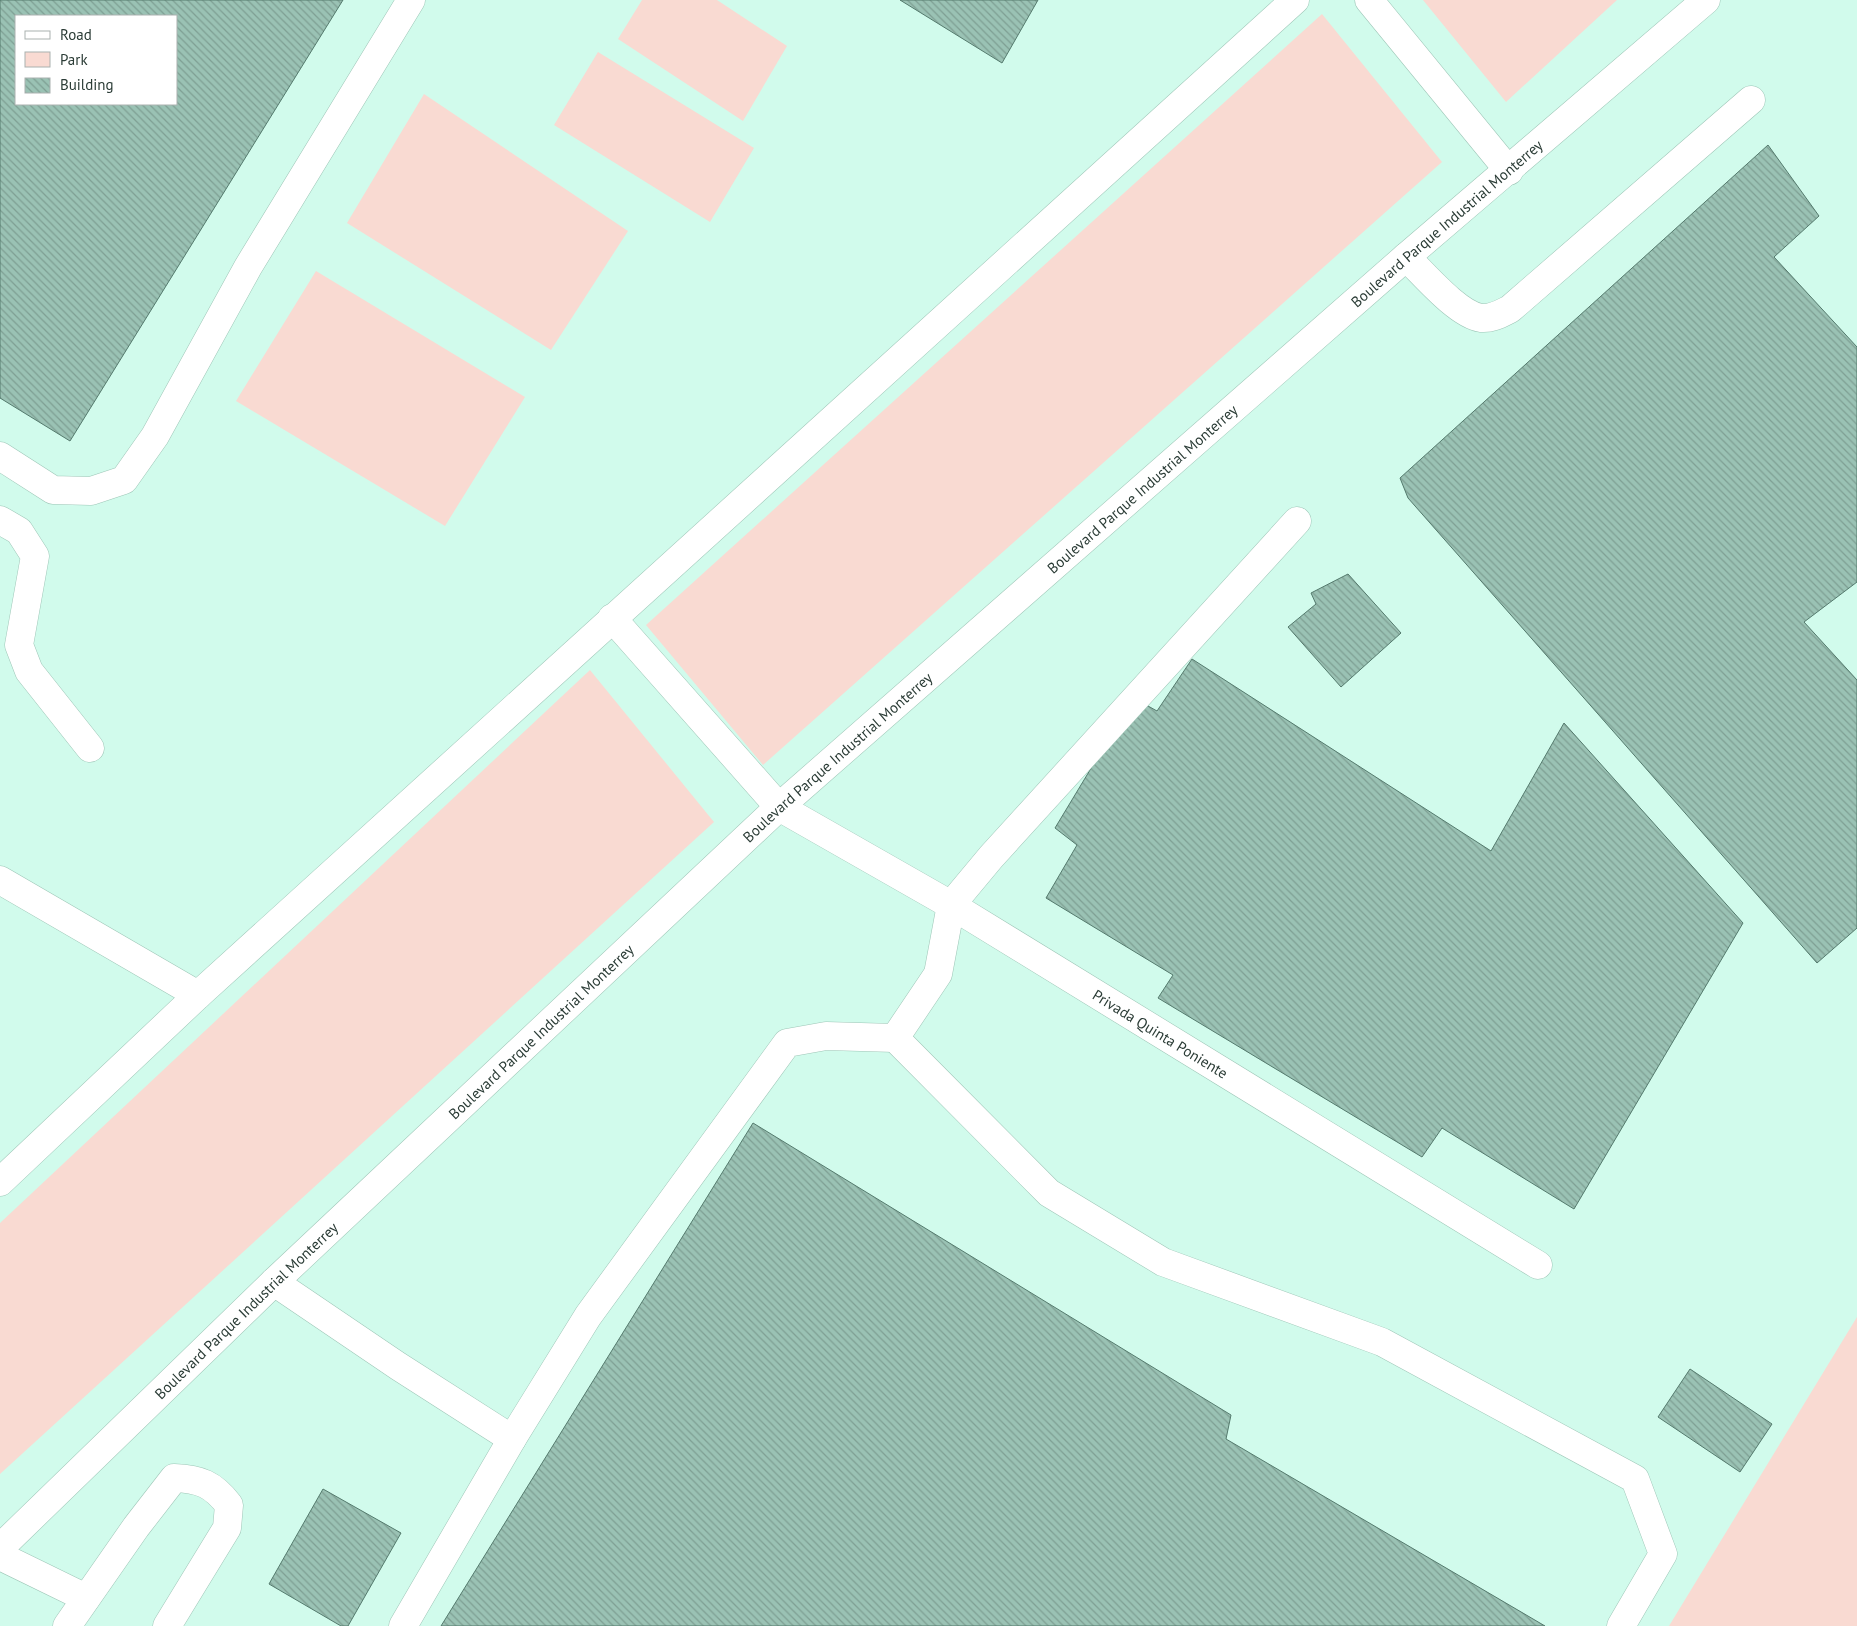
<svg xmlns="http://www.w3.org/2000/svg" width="1857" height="1626" viewBox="0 0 1857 1626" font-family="'PT Sans',sans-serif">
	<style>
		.green { fill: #f9dad2 }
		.building { fill: url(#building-back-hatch); stroke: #547a6d; fill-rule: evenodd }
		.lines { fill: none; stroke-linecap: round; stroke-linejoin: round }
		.minor-casing { stroke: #9ec6b7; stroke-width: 29 }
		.minor { stroke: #fff; stroke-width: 28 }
		.labels { text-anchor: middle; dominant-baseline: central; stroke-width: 4.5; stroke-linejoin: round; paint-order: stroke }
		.street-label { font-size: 15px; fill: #2b3c36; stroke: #fff }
	</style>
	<defs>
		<pattern id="building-back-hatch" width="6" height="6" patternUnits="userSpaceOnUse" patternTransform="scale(1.25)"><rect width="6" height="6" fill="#9ac2b4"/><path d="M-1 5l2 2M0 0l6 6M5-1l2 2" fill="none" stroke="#7e9f93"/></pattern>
	</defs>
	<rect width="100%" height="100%" fill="#d1fbec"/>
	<g class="green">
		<polygon points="642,0 717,0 787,46 743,121 618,39"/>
		<polygon points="1423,0 1617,0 1506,102"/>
		<polygon points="1322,14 1442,162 763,765 646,625"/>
		<polygon points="598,52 754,148 710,222 554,125"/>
		<polygon points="424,94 628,231 551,350 347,223"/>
		<polygon points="316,271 525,397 445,526 236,401"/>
		<polygon points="590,670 714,822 0,1474 0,1223"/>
		<polygon points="1857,1317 1857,1626 1669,1626"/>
	</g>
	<g class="building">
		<path d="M 0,0 L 343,0 L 70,441 L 0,398 ZM 16,16 L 176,16 L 176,104 L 16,104 Z"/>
		<polygon points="900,0 1038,0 1002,63"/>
		<polygon points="1768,145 1819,216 1774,257 1857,347 1857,582 1804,622 1857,680 1857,928 1817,963 1408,498 1400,478"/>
		<polygon points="1348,574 1401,633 1341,687 1288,627 1316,604 1311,593"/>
		<polygon points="1192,659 1491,851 1564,723 1743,923 1574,1209 1442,1128 1422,1157 1158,998 1173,975 1046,898 1077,845 1055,828 1119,722 1139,701 1157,711"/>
		<polygon points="753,1123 1231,1415 1226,1439 1545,1626 441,1626"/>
		<polygon points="1690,1369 1772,1424 1740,1472 1658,1417"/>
		<polygon points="323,1489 401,1533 348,1626 341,1626 269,1584"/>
	</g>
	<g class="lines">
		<defs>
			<g id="minor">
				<polyline points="1369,0 1509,171"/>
				<path d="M 1406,257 C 1424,274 1457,314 1481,318 C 1492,319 1500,314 1510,309 L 1751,100"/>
				<polyline points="0,456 53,490 91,491 124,480 155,436 248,267 411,0"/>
				<polyline points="0,520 19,531 35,556 19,645 29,671 90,748"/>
				<path id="s1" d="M 612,618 L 779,807 L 951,905 L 1538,1265"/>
				<polyline points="0,880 198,995"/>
				<polyline points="895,1038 1049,1193 1163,1262 1382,1342 1635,1479 1663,1554 1621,1626"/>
				<polyline points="0,1182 198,995 1295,0"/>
				<polyline points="274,1282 398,1366 512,1439"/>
				<path id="s2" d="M 0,1548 L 274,1282 L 779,807 L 1406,257 L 1706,0"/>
				<polyline points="0,1556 86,1598"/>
				<path d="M 67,1626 L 136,1527 L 174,1478 C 200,1479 213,1484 229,1505 L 227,1528 L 167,1626"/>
				<polyline points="403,1626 512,1439 588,1316 787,1043 826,1036 895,1038 938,974 951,905 991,857 1297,521"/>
			</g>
		</defs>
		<use href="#minor" class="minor-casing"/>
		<use href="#minor" class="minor"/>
	</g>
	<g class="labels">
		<g class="street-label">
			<text stroke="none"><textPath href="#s2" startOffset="1962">Boulevard Parque Industrial Monterrey</textPath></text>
			<text stroke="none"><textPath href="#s2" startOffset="1558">Boulevard Parque Industrial Monterrey</textPath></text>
			<text stroke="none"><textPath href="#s2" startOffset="1152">Boulevard Parque Industrial Monterrey</textPath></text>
			<text stroke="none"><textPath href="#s2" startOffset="748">Boulevard Parque Industrial Monterrey</textPath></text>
			<text stroke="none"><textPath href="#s1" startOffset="696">Privada Quinta Poniente</textPath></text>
			<text stroke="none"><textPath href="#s2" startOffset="342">Boulevard Parque Industrial Monterrey</textPath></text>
		</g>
	</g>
	<rect x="15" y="15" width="162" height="90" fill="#ffffff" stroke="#aab1af"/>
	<rect x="25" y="31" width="25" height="8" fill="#ffffff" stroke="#aab1af"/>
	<text x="60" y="40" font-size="15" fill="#2b3c36">Road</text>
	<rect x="25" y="52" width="25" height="15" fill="#f9dad2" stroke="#aab1af"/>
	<text x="60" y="65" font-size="15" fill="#2b3c36">Park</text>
	<rect x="25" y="78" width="25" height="15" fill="url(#building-back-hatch)" stroke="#aab1af"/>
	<text x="60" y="90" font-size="15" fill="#2b3c36">Building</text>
</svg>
